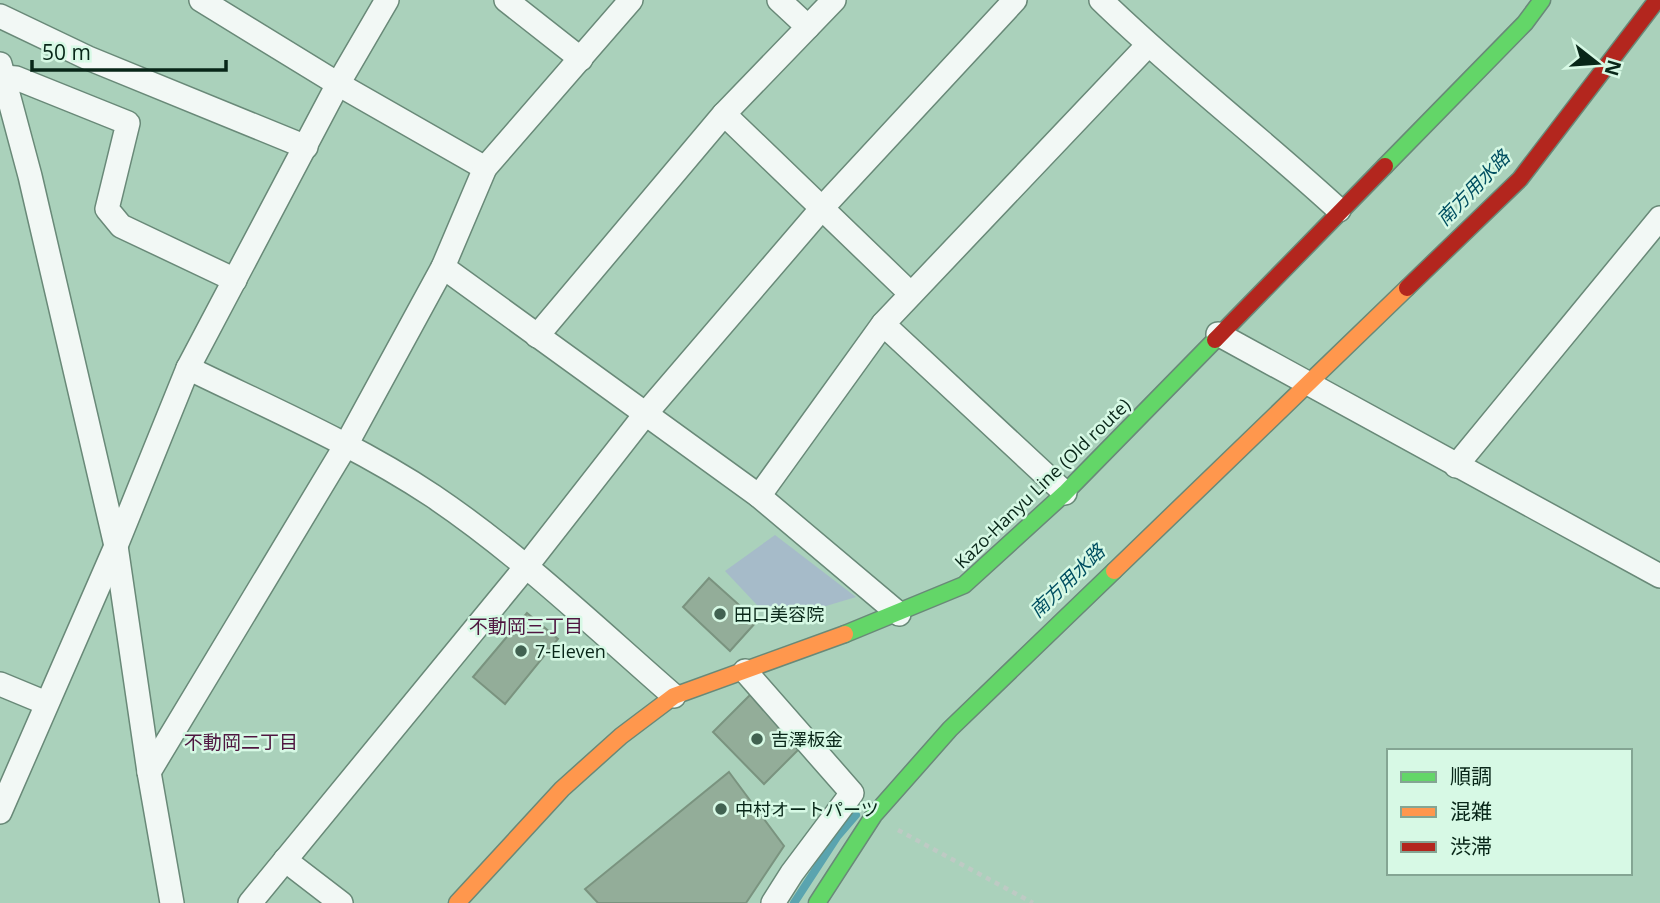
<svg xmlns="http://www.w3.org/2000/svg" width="1660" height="903" viewBox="0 0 1660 903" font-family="'Open Sans','Noto Sans JP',sans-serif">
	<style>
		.green { fill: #a6bbc9 }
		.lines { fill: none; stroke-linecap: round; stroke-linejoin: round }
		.stream { stroke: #5aa4af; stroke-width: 8 }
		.building { fill: #93ad99; stroke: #7a937f; stroke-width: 2 }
		.street-casing { stroke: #698978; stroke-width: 26 }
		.fast-casing { stroke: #698978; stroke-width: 19 }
		.slow-casing { stroke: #698978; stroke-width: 19 }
		.jam-casing { stroke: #698978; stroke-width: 19 }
		.path { stroke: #becac4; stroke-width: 4.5; stroke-dasharray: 5 5; stroke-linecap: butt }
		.street { stroke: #f2f8f5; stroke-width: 23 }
		.fast { stroke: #63d668; stroke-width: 16 }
		.slow { stroke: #ff974d; stroke-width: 16 }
		.jam { stroke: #b3261e; stroke-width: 16 }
		.poi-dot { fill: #416251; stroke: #d7f9e5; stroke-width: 2.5 }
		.labels { text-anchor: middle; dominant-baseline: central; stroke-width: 5; stroke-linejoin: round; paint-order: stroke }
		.street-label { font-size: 18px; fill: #082618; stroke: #d7f9e5 }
		.poi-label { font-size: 18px; fill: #082618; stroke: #d7f9e5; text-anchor: start }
		.water-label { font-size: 19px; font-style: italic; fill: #004f61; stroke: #d7f9e5 }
		.neighbourhood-label { font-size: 19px; fill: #4f1640; stroke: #d7f9e5 }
	</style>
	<rect width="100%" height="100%" fill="#aad1bb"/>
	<polygon class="green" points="775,535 856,597 773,622 725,571"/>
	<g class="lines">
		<polyline class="stream" points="794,903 837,837 856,815"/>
	</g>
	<g class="building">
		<polygon points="709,578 757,621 730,651 683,607"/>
		<polygon points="527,613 558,639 505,704 473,677"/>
		<polygon points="751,694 802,746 764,784 713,732"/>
		<polygon points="729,772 784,846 746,903 598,903 585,889"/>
	</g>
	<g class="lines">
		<defs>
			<g id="street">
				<polyline points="201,0 338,84 485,168"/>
				<polyline points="506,0 581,59"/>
				<polyline points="779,0 808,27"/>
				<path d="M 1101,0 C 1177,74 1261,138 1339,210"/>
				<polyline points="0,16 88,58 306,147"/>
				<polyline points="0,64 30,176 116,546 149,772 172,903"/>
				<polyline points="4,77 16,78 128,123 107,209 121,226 235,280"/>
				<polyline points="724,114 911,294"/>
				<polyline points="443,267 759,496 899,614"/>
				<polyline points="883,324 1065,493"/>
				<polyline points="1218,334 1660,576"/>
				<polyline points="537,336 724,114 834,0"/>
				<path d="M 188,368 C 270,408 356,445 433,496 C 519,554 596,628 674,696"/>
				<polyline points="1456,466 1660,218"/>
				<polyline points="759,496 883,324 1148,45"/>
				<polyline points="745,671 852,793 792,873 773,903"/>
				<polyline points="0,684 46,703"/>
				<polyline points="149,772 346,445 443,267 485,168 631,0"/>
				<polyline points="0,812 116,546 188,368 338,84 387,0"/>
				<polyline points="285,860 341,903"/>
				<polyline points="250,903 525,568 647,412 823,207 1015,0"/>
			</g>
			<g id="fast">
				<polyline points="1385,166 1525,23 1542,0"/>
				<polyline points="845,634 964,585 1065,493 1215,340"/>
				<polyline points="817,903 874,815 950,729 1114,571"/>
			</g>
			<g id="slow">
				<polyline points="1114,571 1407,288"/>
				<polyline points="457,903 562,789 621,736 674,696 845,634"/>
			</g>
			<g id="jam">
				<polyline points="1407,288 1520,179 1657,0"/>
				<polyline points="1215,340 1385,166"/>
			</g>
		</defs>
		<use href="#street" class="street-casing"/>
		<use href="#fast" class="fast-casing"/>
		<use href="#slow" class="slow-casing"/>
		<use href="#jam" class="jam-casing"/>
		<polyline class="path" points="898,830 1033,903"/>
		<use href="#street" class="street"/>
		<use href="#fast" class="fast"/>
		<use href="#slow" class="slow"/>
		<use href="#jam" class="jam"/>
	</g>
	<g class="poi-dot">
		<circle cx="720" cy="614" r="7"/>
		<circle cx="521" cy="651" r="7"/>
		<circle cx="757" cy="739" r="7"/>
		<circle cx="721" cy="809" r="7"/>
	</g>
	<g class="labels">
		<g class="street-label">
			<text transform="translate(1042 483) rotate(-44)">Kazo-Hanyu Line (Old route)</text>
		</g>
		<g class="poi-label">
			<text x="734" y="614">田口美容院</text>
			<text x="535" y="651">7-Eleven</text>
			<text x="771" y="739">吉澤板金</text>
			<text x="735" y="809">中村オートパーツ</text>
		</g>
		<g class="water-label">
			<text transform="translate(1473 188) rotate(-46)">南方用水路</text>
			<text transform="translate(1067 581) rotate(-44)">南方用水路</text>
		</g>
		<g class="neighbourhood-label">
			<text x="526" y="626">不動岡三丁目</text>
			<text x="241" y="742">不動岡二丁目</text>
		</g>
	</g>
	<rect x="1387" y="749" width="245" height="126" fill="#d7f9e5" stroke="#84a593" stroke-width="2"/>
	<rect x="1401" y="772" width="35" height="10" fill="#63d668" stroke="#84a593" stroke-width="2"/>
	<text x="1450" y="784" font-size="21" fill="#082618">順調</text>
	<rect x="1401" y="807" width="35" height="10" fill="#ff974d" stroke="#84a593" stroke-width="2"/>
	<text x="1450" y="819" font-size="21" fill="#082618">混雑</text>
	<rect x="1401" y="842" width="35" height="10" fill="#b3261e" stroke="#84a593" stroke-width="2"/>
	<text x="1450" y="854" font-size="21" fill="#082618">渋滞</text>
	<g transform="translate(1597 63) rotate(107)" stroke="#d7f9e5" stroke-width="5" paint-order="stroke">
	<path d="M0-5L12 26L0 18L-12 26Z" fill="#082618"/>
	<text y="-10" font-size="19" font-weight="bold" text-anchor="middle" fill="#082618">N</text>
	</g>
	<path d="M32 60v10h194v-10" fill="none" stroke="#082618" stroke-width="3.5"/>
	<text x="42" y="60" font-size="21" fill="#082618" stroke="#d7f9e5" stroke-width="5" paint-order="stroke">50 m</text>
</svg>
